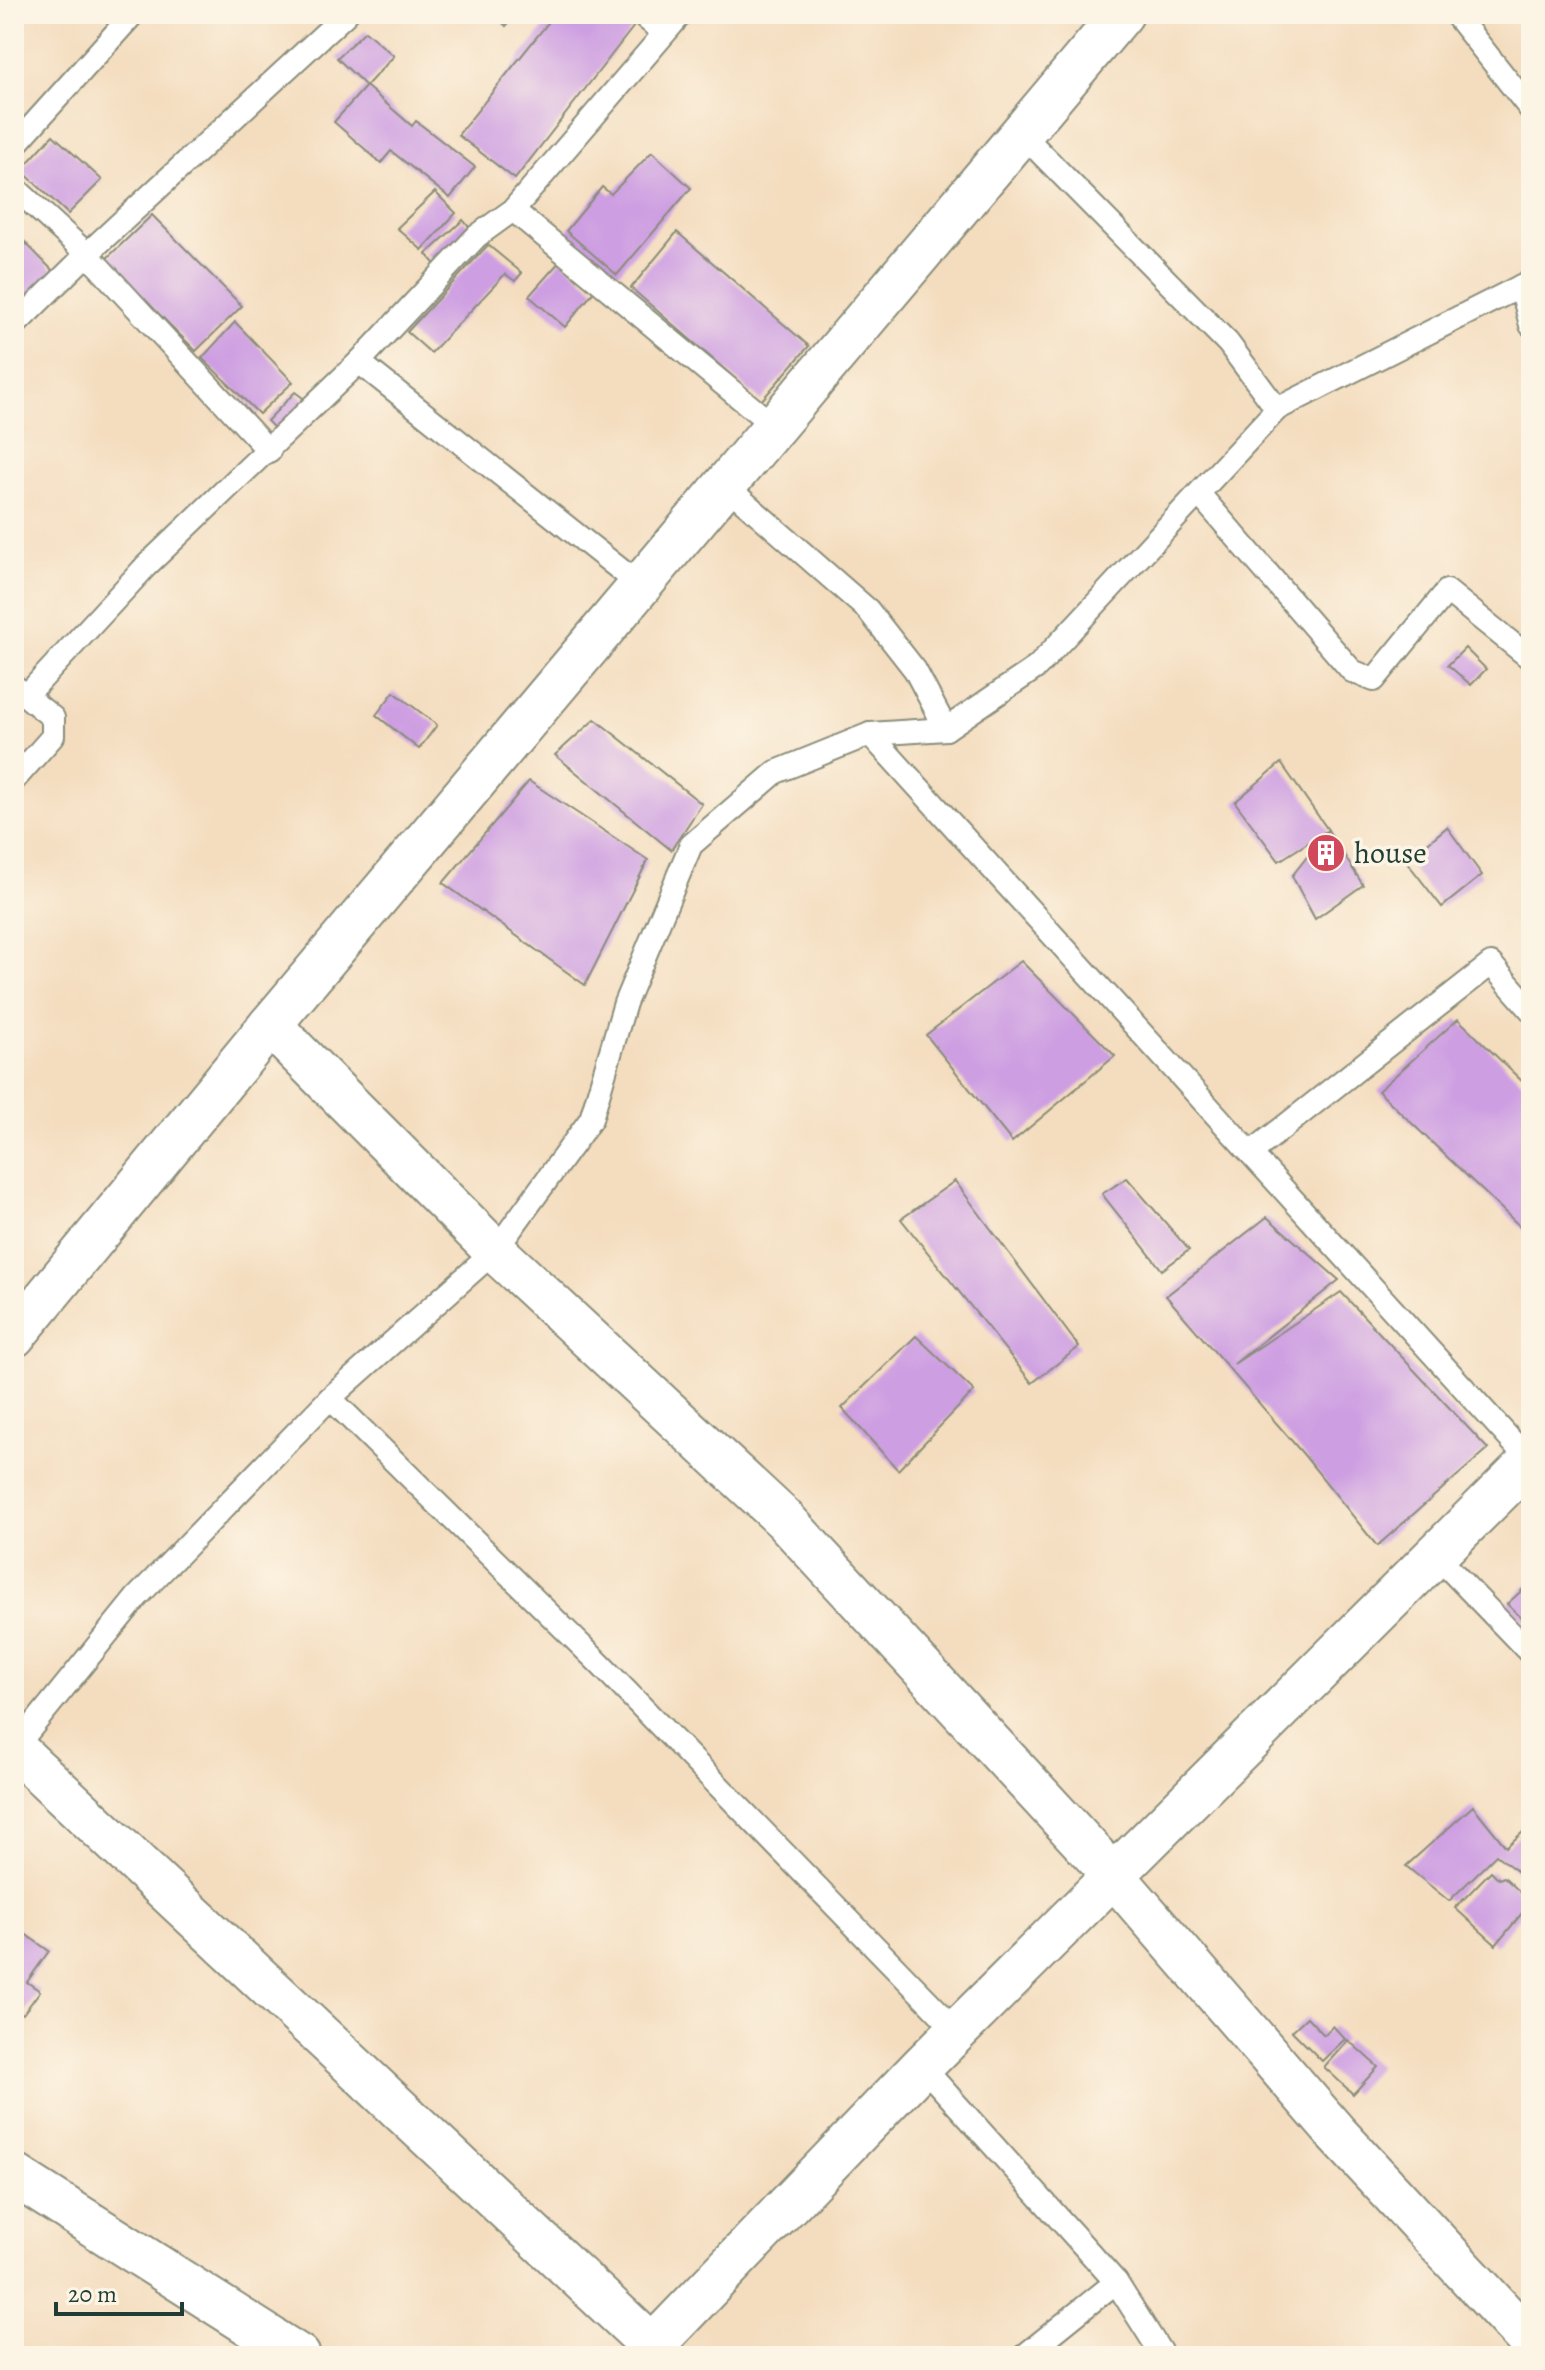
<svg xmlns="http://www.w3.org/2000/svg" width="1545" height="2370" viewBox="0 0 1545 2370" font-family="Alegreya,serif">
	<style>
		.building { fill: #cd9ee2 }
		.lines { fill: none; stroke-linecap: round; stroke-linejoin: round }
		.service-casing { stroke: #8a8d7a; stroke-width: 26 }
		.minor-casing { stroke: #8a8d7a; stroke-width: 46 }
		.service { stroke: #fff; stroke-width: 22 }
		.minor { stroke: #fff; stroke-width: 42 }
		.labels { text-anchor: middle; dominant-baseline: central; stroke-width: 7; stroke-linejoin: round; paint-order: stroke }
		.poi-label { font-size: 30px; fill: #1f3d34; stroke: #fcf5e5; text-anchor: start }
	</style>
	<rect width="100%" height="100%" fill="#fcf5e5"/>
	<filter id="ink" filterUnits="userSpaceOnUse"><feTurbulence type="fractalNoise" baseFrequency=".0125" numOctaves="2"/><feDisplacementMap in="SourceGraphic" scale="16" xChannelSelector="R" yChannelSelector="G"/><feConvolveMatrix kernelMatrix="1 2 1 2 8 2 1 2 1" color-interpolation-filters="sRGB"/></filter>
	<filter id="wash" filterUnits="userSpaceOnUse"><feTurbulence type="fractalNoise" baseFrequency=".006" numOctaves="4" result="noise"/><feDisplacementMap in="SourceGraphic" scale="32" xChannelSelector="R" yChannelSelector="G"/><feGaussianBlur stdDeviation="1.8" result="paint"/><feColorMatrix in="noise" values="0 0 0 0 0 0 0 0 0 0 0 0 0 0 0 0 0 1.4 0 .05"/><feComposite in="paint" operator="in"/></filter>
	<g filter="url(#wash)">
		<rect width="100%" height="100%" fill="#f4ddbf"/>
		<g id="blocks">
			<g class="building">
				<polygon points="494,14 517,14 506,26"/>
				<polygon points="555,14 619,14 634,26 515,179 458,135"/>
				<polygon points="365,31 394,56 366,86 337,58"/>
				<polygon points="366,86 412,126 416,121 475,167 450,198 391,151 381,163 334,122"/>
				<polygon points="53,135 102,180 68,214 21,170"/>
				<polygon points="652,152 691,188 617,275 566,231 602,187 611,194"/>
				<polygon points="435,192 456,213 422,250 397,228"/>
				<polygon points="152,215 242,306 196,351 105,260"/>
				<polygon points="463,220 477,236 440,270 426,254"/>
				<polygon points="14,231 58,276 22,310 14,302"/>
				<polygon points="677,232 809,346 761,401 631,288"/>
				<polygon points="488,245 522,273 515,281 505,274 431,353 407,332"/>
				<polygon points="561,260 595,290 565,327 529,296"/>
				<polygon points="235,322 293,382 259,414 202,358"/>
				<polygon points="295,392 307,401 277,431 267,421"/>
				<polygon points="1465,648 1486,669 1471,685 1448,665"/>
				<polygon points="394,692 437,725 419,749 376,715"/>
				<polygon points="595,719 702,804 671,850 555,755"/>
				<polygon points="1281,763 1328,830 1279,861 1235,802"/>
				<polygon points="529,781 648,860 585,985 443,883"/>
				<polygon points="1447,827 1482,875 1442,907 1406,861"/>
				<polygon points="1328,830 1363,885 1315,919 1292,876"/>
				<polygon points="1021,961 1115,1056 1012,1142 926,1035"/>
				<polygon points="1458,1019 1531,1090 1531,1237 1378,1091"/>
				<polygon points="1127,1178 1189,1250 1162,1270 1102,1194"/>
				<polygon points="955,1181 1079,1347 1032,1383 901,1219"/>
				<polygon points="1267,1217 1339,1280 1234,1364 1341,1292 1488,1449 1377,1546 1304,1455 1166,1296"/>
				<polygon points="916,1336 974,1391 898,1470 842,1408"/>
				<polygon points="1531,1582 1531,1627 1507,1604"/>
				<polygon points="1473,1806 1506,1847 1531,1825 1531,1882 1496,1855 1449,1901 1406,1866"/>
				<polygon points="1491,1871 1499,1879 1504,1877 1531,1902 1496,1945 1455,1908"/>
				<polygon points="14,1926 49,1951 27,1982 40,1991 23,2014 14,2008"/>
				<polygon points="1307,2017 1324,2035 1333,2026 1345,2039 1322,2061 1292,2031"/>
				<polygon points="1348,2040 1378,2067 1353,2094 1324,2067"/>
			</g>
		</g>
	</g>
	<g filter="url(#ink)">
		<use href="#blocks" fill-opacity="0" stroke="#8a8d7a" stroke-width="2"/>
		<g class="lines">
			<defs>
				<g id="service">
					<polyline points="641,14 664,33"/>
					<polyline points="1455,14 1531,110"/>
					<polyline points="1021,133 1228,343 1277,409"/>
					<polyline points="14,146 133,14"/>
					<polyline points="14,187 87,254 269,451"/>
					<polyline points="513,210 775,427"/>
					<polyline points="1521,286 1531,325"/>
					<polyline points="14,326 87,254 346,14"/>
					<polyline points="359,362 641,586"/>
					<polyline points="726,486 868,610 915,670 946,729"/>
					<polyline points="1199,494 1352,671 1374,680 1447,591 1531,659"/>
					<polyline points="26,696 146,566 359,362 477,236 513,210 681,14"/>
					<polyline points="870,734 1530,1461"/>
					<polyline points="14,780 53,736 53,718 14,686"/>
					<polyline points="1252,1152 1491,964 1531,1010"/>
					<polyline points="330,1398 600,1664 957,2031"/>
					<polyline points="1436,1555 1531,1654"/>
					<polyline points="14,1749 137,1597 330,1398 495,1251 591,1119 625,1003 691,845 776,772 870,734 946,729 1037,667 1277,409 1531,281"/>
					<polyline points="922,2066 1116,2282 1163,2356"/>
					<polyline points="1024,2356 1116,2282"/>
				</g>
				<g id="minor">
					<polyline points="270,1025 495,1251 784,1519 1114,1876 1337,2134 1531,2343"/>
					<polyline points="14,1336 270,1025 1122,14"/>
					<polyline points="14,1748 651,2345"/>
					<polyline points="14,2175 299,2356"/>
					<polyline points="643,2356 922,2066 1531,1460"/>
				</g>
			</defs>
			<use href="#service" class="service-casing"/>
			<use href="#minor" class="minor-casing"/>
			<use href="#service" class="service"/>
			<use href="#minor" class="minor"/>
		</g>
	</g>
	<defs>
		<symbol id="building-disc" viewBox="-11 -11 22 22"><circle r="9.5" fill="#d1495b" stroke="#fcf5e5"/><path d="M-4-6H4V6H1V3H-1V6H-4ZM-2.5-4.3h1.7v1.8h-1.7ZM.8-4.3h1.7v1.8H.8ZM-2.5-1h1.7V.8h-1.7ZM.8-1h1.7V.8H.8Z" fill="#fff"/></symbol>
	</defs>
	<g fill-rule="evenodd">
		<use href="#building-disc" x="1304" y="831" width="44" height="44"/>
	</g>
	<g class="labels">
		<g class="poi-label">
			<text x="1354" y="853">house</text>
		</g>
	</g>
	<rect width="1545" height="2370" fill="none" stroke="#fcf5e5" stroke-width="48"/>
	<path d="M56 2302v12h126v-12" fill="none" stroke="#1f3d34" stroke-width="4"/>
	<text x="68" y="2302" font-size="24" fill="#1f3d34" stroke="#fcf5e5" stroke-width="6" paint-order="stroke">20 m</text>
</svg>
